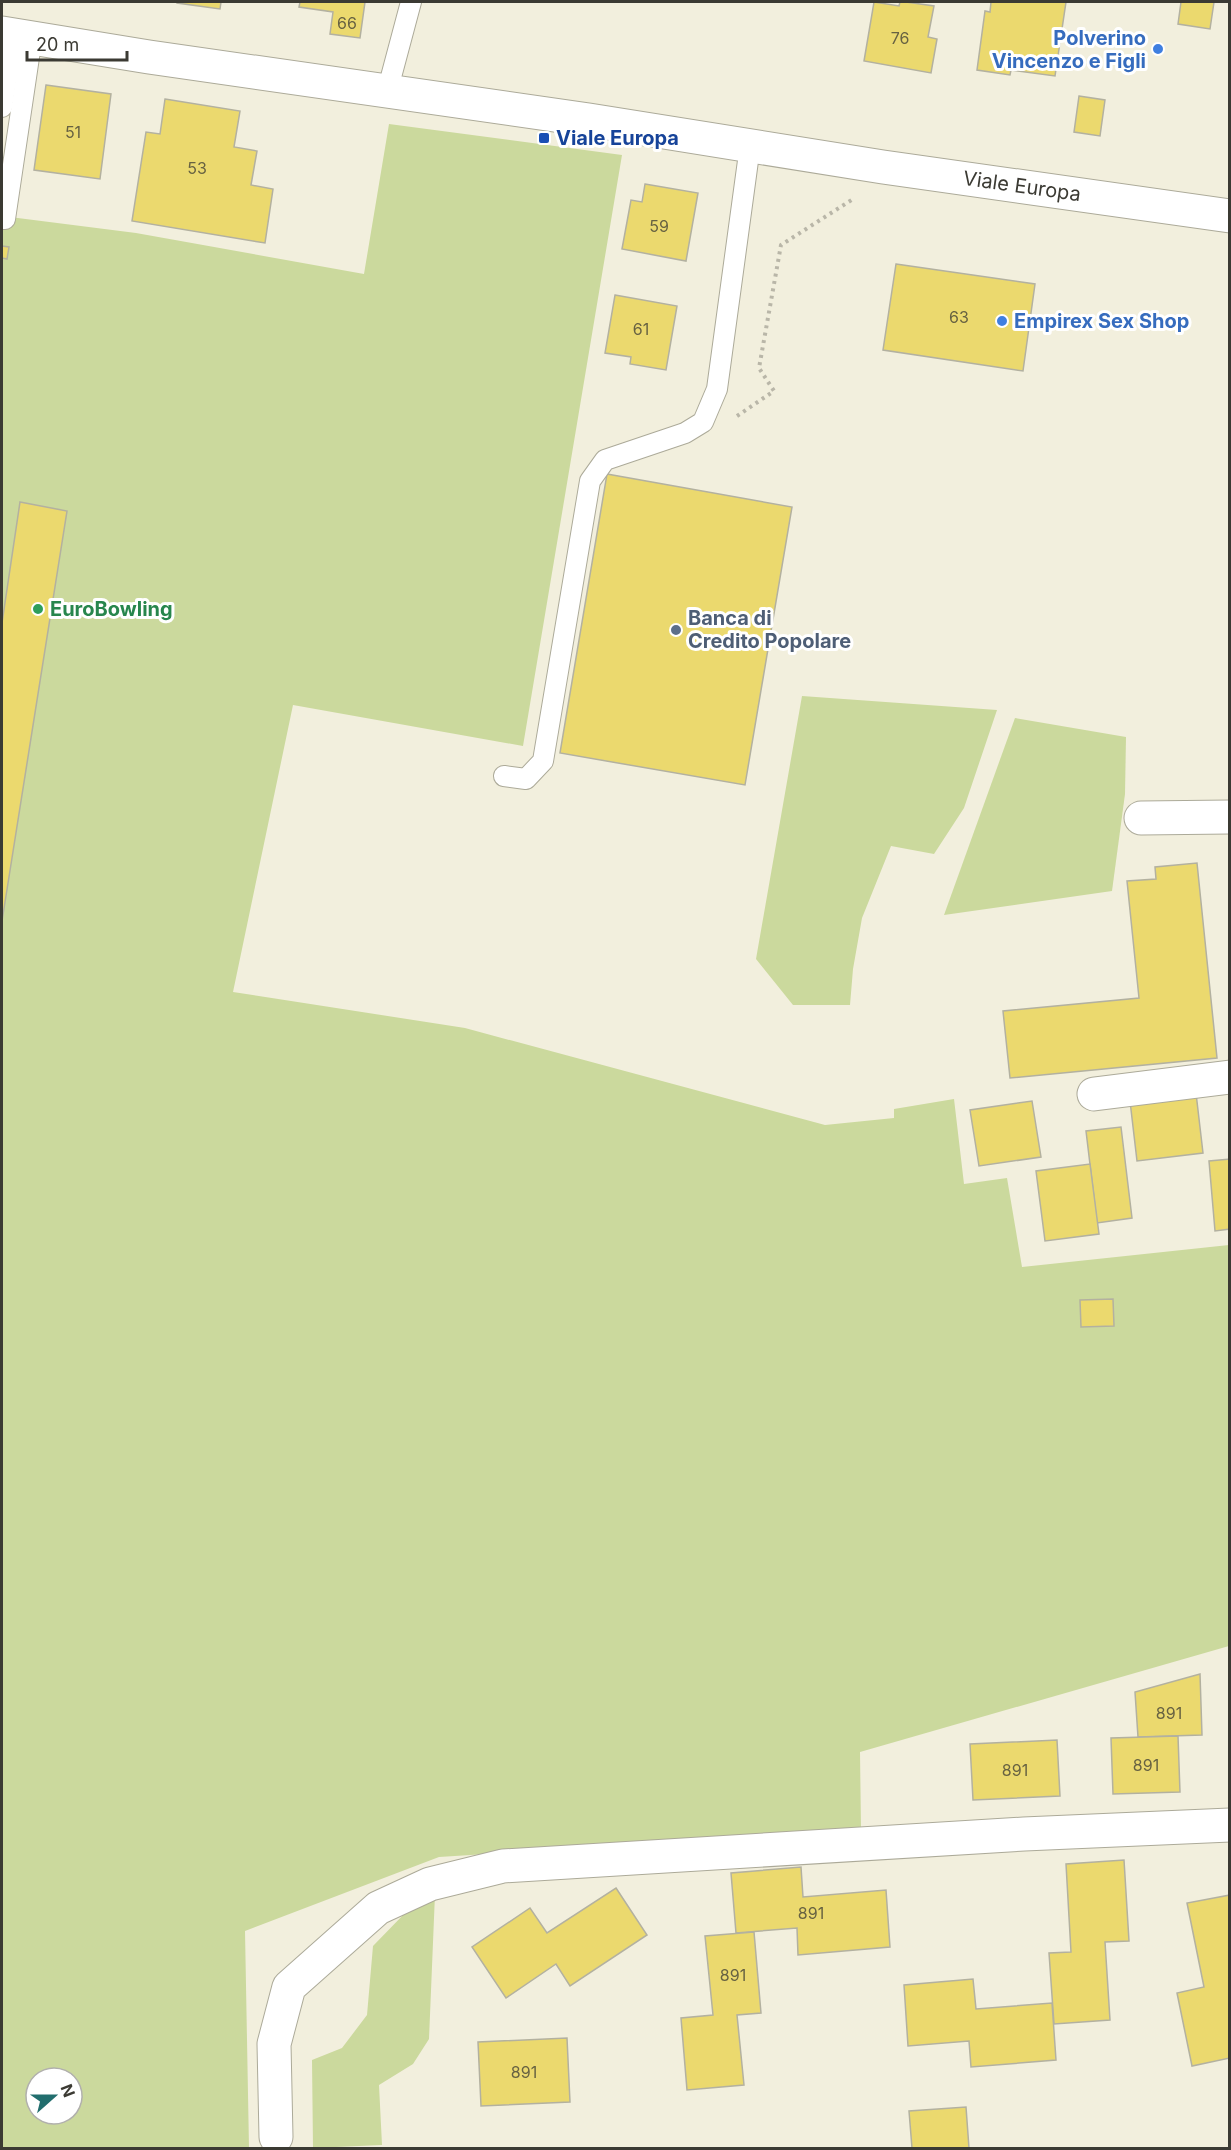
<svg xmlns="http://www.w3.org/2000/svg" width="1231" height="2150" viewBox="0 0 1231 2150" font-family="Inter,sans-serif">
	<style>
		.green { fill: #cbd99d; fill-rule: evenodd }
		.building { fill: #ebd96e; stroke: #b3b1a0; stroke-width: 1.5 }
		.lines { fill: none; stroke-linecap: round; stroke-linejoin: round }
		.service-casing { stroke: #acaa99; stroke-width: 22 }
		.minor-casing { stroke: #acaa99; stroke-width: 35 }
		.tertiary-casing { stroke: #acaa99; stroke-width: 35 }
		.path { stroke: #b9b6a8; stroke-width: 4; stroke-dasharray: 3 4.5; stroke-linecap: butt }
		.service { stroke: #fff; stroke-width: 20 }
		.minor { stroke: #fff; stroke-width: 33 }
		.tertiary { stroke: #fff; stroke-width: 33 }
		.shop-dot { fill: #3f7fe0; stroke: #fff; stroke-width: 2 }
		.transit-dot { fill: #1a4fb4; stroke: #fff; stroke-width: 2 }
		.leisure-dot { fill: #2e9e5b; stroke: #fff; stroke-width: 2 }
		.service-dot { fill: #5c6f8a; stroke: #fff; stroke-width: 2 }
		.labels { text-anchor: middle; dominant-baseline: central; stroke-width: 6; stroke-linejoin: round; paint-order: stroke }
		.number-label { font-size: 16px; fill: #676242 }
		.shop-label { font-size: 20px; font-weight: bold; fill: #366cbe; stroke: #fff; text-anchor: end }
		.transit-label { font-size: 20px; font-weight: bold; fill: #164399; stroke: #fff; text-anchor: start }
		.street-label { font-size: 20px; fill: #3b3a33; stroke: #fff }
		.leisure-label { font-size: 20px; font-weight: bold; fill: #27864d; stroke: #fff; text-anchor: start }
		.service-label { font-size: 20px; font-weight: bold; fill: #4e5e75; stroke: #fff; text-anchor: start }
	</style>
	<rect width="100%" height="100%" fill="#f2efdd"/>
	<g class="green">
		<path d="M 389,124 L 622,155 L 523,746 L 293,705 L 233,992 L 465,1028 L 825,1125 L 894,1118 L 894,1109 L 954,1099 L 964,1184 L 1007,1178 L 1022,1267 L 1229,1245 L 1229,1646 L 860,1752 L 861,1830 L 439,1857 L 245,1931 L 249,2148 L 2,2148 L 2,216 L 136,233 L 364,274 ZM 36,2078 L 72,2078 L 72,2114 L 36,2114 Z"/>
		<polygon points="802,696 997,710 964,808 934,854 891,846 862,918 853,969 850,1005 793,1005 756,959"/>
		<polygon points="1015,718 1126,737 1125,794 1112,891 944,915"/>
		<polygon points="435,1894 429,2039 413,2064 379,2085 382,2145 313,2148 312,2060 342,2048 367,2015 373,1946 407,1911"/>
	</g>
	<g class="building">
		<polygon points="177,2 221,2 220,9 177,3"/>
		<polygon points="300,2 365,2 360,38 330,34 333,12 299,7"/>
		<polygon points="874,2 899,6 900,2 906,2 934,6 928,37 937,39 931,73 864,61"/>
		<polygon points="991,2 1066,2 1055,76 1011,70 1010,75 977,70 985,11 990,12"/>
		<polygon points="1181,2 1214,2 1210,29 1178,24"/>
		<polygon points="46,85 111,94 100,179 34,170"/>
		<polygon points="1079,96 1105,100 1100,136 1074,132"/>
		<polygon points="165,99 240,111 234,147 257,151 251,185 273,189 265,243 132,221 146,132 160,134"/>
		<polygon points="645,184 698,193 686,261 622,249 631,200 642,202"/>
		<polygon points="2,246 9,247 7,259 2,258"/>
		<polygon points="896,264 1035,284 1023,371 883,350"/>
		<polygon points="615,295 677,306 666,370 630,364 631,357 605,353"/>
		<polygon points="607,474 792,507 745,785 560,753"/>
		<polygon points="20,502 67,511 2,921 2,623"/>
		<polygon points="1197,863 1217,1058 1010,1078 1003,1011 1139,998 1127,881 1156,879 1155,867"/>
		<polygon points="1196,1093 1203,1153 1137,1161 1130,1101"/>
		<polygon points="1032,1101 1041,1157 979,1166 970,1110"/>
		<polygon points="1121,1127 1132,1218 1097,1223 1086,1131"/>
		<polygon points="1230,1159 1230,1229 1215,1231 1209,1161"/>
		<polygon points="1090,1164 1099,1234 1045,1241 1036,1171"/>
		<polygon points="1113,1299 1114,1326 1081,1327 1080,1300"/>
		<polygon points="1200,1674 1202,1735 1138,1737 1135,1692"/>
		<polygon points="1178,1736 1180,1792 1113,1794 1111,1738"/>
		<polygon points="1057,1740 1060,1796 973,1800 970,1744"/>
		<polygon points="1124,1860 1129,1941 1105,1942 1110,2020 1054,2024 1049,1953 1071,1952 1066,1864"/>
		<polygon points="801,1867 803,1897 886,1890 890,1947 798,1955 797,1928 736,1933 731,1873"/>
		<polygon points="616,1888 647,1935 570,1986 556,1964 506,1998 472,1947 530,1908 547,1933"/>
		<polygon points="1230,1895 1230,2058 1192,2066 1177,1993 1204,1987 1187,1903"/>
		<polygon points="754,1932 761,2013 737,2015 744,2085 687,2090 681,2018 713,2015 705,1936"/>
		<polygon points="973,1979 976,2009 1052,2003 1056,2060 971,2067 969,2041 908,2046 904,1985"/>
		<polygon points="567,2038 570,2102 481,2106 478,2042"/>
		<polygon points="966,2107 969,2148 912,2148 909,2111"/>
	</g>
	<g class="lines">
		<defs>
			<g id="service">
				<polyline points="387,92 411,2"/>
				<polyline points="2,107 13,35"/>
				<polyline points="5,219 32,37"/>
				<polyline points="504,776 526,779 543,761 590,481 605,460 685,433 703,422 717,389 750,146"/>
			</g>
			<g id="minor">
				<polyline points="1141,818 1230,817"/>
				<polyline points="1094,1094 1230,1077"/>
				<polyline points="276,2137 274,2044 289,1987 378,1908 430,1884 503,1866 1024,1834 1230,1825"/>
			</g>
			<polyline id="tertiary" points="2,33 149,57 589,120 883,167 1230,216"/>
		</defs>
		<use href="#service" class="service-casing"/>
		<use href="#minor" class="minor-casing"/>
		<use href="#tertiary" class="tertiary-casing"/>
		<polyline class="path" points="737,416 774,391 759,368 781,245 853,199 853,197"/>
		<use href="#service" class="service"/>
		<use href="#minor" class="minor"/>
		<use href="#tertiary" class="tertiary"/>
	</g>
	<g class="shop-dot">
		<circle cx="1158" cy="49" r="6"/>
		<circle cx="1002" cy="321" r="6"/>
	</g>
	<rect class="transit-dot" x="538" y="132" width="12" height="12" rx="3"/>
	<circle class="leisure-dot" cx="38" cy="609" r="6"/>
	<circle class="service-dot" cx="676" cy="630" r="6"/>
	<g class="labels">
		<g class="number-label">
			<text x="347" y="23">66</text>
			<text x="900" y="38">76</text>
			<text x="73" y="132">51</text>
			<text x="197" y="168">53</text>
			<text x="659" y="226">59</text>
			<text x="959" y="317">63</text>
			<text x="641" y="329">61</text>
			<text x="1169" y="1713">891</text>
			<text x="1146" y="1765">891</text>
			<text x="1015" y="1770">891</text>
			<text x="811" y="1913">891</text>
			<text x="733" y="1975">891</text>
			<text x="524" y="2072">891</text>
		</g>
		<g class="shop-label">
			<text x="1146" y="38">Polverino<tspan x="1146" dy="23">Vincenzo e Figli</tspan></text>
			<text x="1014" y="321" text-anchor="start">Empirex Sex Shop</text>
		</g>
		<g class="transit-label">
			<text x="556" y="138">Viale Europa</text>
		</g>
		<g class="street-label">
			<text transform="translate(1022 186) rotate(8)">Viale Europa</text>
		</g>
		<g class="leisure-label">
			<text x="50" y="609">EuroBowling</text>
		</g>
		<g class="service-label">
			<text x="688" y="618">Banca di<tspan x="688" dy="23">Credito Popolare</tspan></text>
		</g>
	</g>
	<rect width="1231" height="2150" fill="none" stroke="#3b3a33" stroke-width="6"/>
	<g transform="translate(54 2096) rotate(69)"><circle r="28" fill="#ffffff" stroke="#b1b0ad" stroke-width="1.5"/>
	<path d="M0-4.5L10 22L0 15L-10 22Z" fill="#226e6e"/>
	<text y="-9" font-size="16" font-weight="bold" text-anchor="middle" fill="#3b3a33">N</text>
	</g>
	<path d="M27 51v9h100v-9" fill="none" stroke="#3b3a33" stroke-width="3"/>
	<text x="36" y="51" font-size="18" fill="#3b3a33" stroke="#ffffff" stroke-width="4.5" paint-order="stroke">20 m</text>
</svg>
